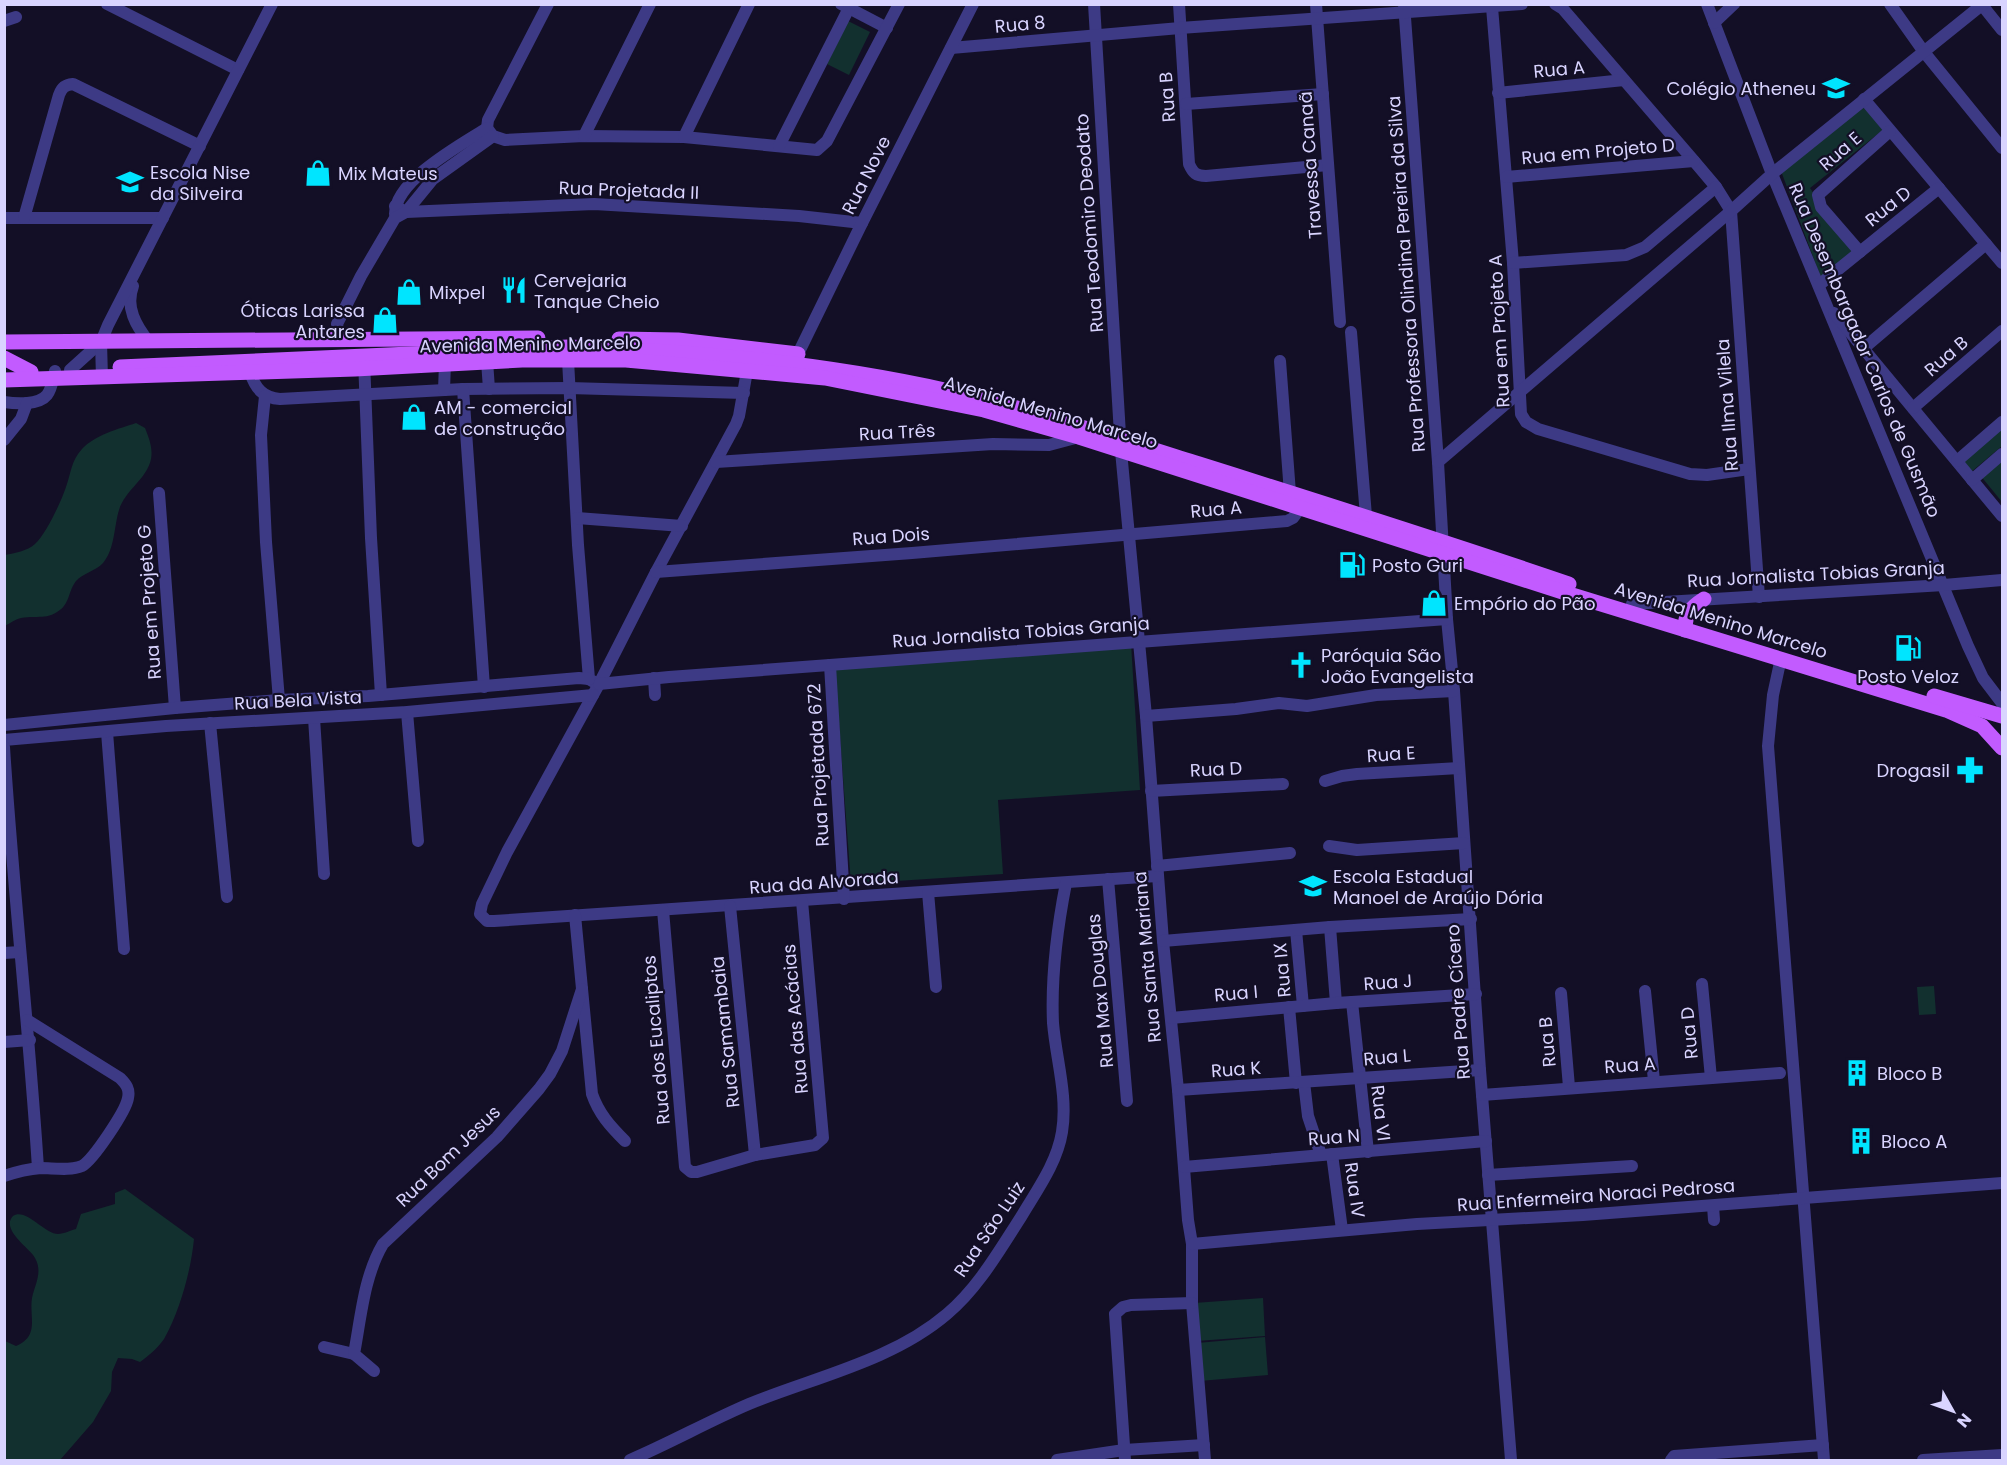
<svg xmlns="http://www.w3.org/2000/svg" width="2007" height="1465" viewBox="0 0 2007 1465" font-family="Poppins,sans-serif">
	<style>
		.green { fill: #12302f }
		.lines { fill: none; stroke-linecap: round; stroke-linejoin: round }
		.minor { stroke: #3d3a85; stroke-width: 12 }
		.major { stroke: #c25bff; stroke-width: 15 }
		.labels { text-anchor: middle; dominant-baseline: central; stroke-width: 4.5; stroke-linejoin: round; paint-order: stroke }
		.street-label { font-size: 18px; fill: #d9d4ff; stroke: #130f26 }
		.poi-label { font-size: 18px; fill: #d9d4ff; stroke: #130f26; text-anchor: start }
	</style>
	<rect width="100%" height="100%" fill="#130f26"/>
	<g class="green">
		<polygon points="848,21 870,32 849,75 827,64"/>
		<polygon points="1863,102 1884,129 1810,188 1854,253 1821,278 1781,171"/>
		<path d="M 136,423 L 145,428 C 149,438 153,448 151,459 C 147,479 125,490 119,510 C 114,526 115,549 103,563 C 96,571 83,573 76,581 C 68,591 70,605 57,612 C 45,620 34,615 21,618 C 16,619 10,623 5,626 L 5,555 C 15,553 27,551 35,544 C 46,534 61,502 66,487 C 71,473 71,461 82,449 C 95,435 118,429 136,423 Z"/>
		<polygon points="2002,427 2002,446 1971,472 1962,461"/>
		<polygon points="2002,457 2002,502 1980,475"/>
		<polygon points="1131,643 1140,790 998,800 1003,874 851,884 835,670"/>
		<polygon points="1934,986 1936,1014 1919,1015 1917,987"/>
		<path d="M 125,1189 L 194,1239 C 191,1270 180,1311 164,1339 C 158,1348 148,1356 140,1362 L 132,1359 L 118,1358 L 112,1372 L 111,1391 L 93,1422 L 60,1460 L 5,1460 L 5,1341 L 16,1346 C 40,1336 29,1317 32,1298 C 35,1284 43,1272 35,1258 C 31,1249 0,1230 13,1216 C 25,1207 45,1234 58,1234 C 64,1234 71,1230 76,1229 L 81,1214 L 115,1204 L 115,1193 Z"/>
		<polygon points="1263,1298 1265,1336 1197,1341 1194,1303"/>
		<polygon points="1265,1337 1268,1375 1200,1381 1197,1343"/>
	</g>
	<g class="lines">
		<g class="minor">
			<polyline points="107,4 238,70"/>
			<polyline points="841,4 887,28"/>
			<polyline points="1094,4 1121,451 1146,716 1163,941 1178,1090 1188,1220 1192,1244 1192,1303 1205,1460"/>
			<path d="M 1179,4 L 1189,164 C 1193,173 1196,176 1206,176 L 1328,165"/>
			<polyline points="1316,4 1340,322"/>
			<polyline points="1404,4 1438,462 1447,619 1454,691 1480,1070 1511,1460"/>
			<polyline points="1555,4 1563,9 1694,161 1716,187 1731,211 1759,597"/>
			<polyline points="1707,4 1772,174 1968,646 1983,678 2002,703"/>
			<polyline points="1890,4 1924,52 2002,148"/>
			<polyline points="1982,5 2002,30"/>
			<polyline points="1492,7 1513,263 1521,414 1526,422 1538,429 1690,474 1707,475 1749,469"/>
			<polyline points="4,21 16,17"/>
			<polyline points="1714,23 1734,4"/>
			<polyline points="951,48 1180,28 1522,4"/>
			<polyline points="1498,93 1624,80"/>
			<polyline points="1864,99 2002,263"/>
			<polyline points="1186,104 1323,94"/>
			<polyline points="487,128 493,136 505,140 584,136 684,137 817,150 827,141 899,4"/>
			<polyline points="487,128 488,120 548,4"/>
			<polyline points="584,136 650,4"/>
			<polyline points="684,137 749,4"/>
			<polyline points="779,146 849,8"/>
			<polyline points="1506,177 1694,161"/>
			<polyline points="395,206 406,212 594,204 799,216 862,223"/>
			<path d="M 395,214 C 395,180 462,144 487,128"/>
			<polyline points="4,218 163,218"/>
			<path d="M 24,218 L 59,95 C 62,87 65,85 73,84 L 200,146"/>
			<polyline points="1860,252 1821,207 1818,195 1890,131"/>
			<polyline points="1513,263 1626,255 1645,247 1716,187"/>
			<polyline points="1819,285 1939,188"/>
			<path d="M 133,286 C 125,307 136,326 149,342"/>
			<polyline points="1834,313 2002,516"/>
			<polyline points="1351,332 1366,516"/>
			<polyline points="340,340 337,324 361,276 395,218 406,212 433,179 493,136"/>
			<polyline points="1864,348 1986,244"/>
			<polyline points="364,360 371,538 381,695"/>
			<polyline points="568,360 578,545 589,679 594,682"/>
			<polyline points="795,360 862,223 973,4"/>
			<polyline points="487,361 489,389"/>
			<polyline points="1280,361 1290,493"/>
			<polyline points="70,370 101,342"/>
			<polyline points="747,371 739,416 736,424 656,572 599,684 507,852 482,904 480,914 487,921 494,921 1157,876"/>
			<path d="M 250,372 C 255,388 263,398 280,399 L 463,389 L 569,388 L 744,393"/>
			<polyline points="102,378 101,342 108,325 272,4"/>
			<polyline points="463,389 484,687"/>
			<polyline points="444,390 445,363"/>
			<polyline points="265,396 261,435 266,542 279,700"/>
			<path d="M 4,402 C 17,404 39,405 47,395 C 52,389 53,378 55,371"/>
			<polyline points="1913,408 2002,331"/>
			<polyline points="4,440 21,419 27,403"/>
			<polyline points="1957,461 2002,422"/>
			<polyline points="716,462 993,444 1049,445 1079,437"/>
			<polyline points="1438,462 1731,211 1772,174 1983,4"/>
			<polyline points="1972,480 2002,454"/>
			<polyline points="159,493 175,708"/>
			<polyline points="577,518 682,526"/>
			<polyline points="656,572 912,553 1287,521 1293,518 1301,507"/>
			<polyline points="1632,604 1944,585 2002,580"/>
			<polyline points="1781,658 1773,695 1768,746 1824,1460"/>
			<polyline points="830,665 844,899"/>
			<polyline points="654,678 655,695"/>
			<polyline points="599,684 669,677 1447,619"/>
			<polyline points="407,712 418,841"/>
			<polyline points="1146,716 1236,709 1279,703 1307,706 1376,695 1454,691"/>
			<polyline points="314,718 324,874"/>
			<polyline points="210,723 227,897"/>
			<polyline points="4,725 175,708 279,700 368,696 579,678 589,679"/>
			<polyline points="107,732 124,949"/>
			<polyline points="4,740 166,726 407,712 593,695"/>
			<path d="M 4,747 C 13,888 29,1028 38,1168"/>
			<polyline points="1325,781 1342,776 1357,774 1459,768"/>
			<polyline points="1151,791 1283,784"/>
			<polyline points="1329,846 1357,850 1464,843"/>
			<polyline points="1157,866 1290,853"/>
			<polyline points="1108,879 1127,1101"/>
			<polyline points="928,892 936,987"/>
			<polyline points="730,906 755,1155"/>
			<polyline points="663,910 685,1167 691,1172 697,1172 755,1155 815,1145 823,1138 802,901"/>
			<path d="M 575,915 L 592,1094 C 599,1114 610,1126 625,1141"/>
			<polyline points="1330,927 1336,1003"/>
			<polyline points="1296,930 1303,1006"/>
			<polyline points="1163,941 1330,927 1471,919"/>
			<polyline points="4,953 20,952"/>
			<polyline points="1702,984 1711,1078"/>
			<polyline points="1645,991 1654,1081"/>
			<polyline points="1561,993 1569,1087"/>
			<polyline points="1352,1002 1368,1152"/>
			<polyline points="1289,1007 1296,1083"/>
			<polyline points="1171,1018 1336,1003 1476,994"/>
			<polyline points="4,1042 30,1040"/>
			<polyline points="1304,1082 1308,1116 1321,1155"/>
			<polyline points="1178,1090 1480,1070"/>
			<polyline points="1482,1095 1780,1073"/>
			<polyline points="1332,1154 1342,1230"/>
			<polyline points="1184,1167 1486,1141"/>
			<polyline points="1488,1175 1632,1166"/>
			<path d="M 4,1176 C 16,1172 29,1169 41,1168 C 53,1168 70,1171 82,1166 C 93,1160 126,1111 128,1098 C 130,1089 126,1084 120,1078 L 27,1020"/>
			<polyline points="1713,1206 1714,1220"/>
			<polyline points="1192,1244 1417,1224 1583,1215 2002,1183"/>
			<polyline points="324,1347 354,1354"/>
			<path d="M 374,1371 L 354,1354 C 361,1317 364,1276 383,1244 L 497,1137 L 539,1089 L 550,1074 L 562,1051 L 582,989"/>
			<path d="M 630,1460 C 670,1443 709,1421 749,1404 C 815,1377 892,1361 947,1314 C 978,1288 999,1251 1021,1217 C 1037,1190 1057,1163 1062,1132 C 1068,1096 1056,1059 1053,1023 C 1051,977 1057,929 1066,883"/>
			<polyline points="1057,1460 1124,1450 1204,1445"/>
			<polyline points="1125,1460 1115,1314 1123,1307 1131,1305 1192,1303"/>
			<polyline points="1671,1460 1674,1456 1823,1445"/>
			<polyline points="1923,1460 2002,1455"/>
		</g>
		<g class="major">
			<polyline points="619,339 678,340 798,354"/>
			<polyline points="4,342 538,338"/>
			<polyline points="4,358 31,372"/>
			<path d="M 120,367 L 568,347 C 696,351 824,363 949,391 C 1034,410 1116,438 1199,464 C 1323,503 1446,542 1569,584"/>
			<polyline points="4,380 355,369 522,360 626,360 825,378 984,410 1079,437 1572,595 1946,710 1982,726 2002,748"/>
			<path d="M 1685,630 C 1685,614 1690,608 1704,599"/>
			<polyline points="1934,696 2002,716"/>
		</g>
	</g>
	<defs>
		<symbol id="school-bare" viewBox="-9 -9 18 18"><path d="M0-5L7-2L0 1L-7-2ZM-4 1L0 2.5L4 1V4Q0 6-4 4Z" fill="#00e5ff" stroke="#130f26" stroke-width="2.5" paint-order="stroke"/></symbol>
		<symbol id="shop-bare" viewBox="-9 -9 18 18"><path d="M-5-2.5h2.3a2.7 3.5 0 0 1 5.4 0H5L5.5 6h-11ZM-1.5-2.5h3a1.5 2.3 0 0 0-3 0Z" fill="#00e5ff" stroke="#130f26" stroke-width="2.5" paint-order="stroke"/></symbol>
		<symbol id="restaurant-bare" viewBox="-9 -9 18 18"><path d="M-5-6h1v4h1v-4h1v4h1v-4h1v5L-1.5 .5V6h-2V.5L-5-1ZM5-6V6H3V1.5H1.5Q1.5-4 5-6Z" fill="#00e5ff" stroke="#130f26" stroke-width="2.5" paint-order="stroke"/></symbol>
		<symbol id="fuel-bare" viewBox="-9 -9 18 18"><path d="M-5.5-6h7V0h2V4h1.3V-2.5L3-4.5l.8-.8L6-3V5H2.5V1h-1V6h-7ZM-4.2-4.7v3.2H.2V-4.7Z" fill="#00e5ff" stroke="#130f26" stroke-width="2.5" paint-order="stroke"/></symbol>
		<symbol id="church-bare" viewBox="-9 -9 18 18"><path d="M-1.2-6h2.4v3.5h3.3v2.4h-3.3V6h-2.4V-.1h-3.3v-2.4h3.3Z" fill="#00e5ff" stroke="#130f26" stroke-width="2.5" paint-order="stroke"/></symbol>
		<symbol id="pharmacy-bare" viewBox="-9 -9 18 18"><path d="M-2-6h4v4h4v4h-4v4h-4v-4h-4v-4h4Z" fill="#00e5ff" stroke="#130f26" stroke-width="2.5" paint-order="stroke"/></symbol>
		<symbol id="building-bare" viewBox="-9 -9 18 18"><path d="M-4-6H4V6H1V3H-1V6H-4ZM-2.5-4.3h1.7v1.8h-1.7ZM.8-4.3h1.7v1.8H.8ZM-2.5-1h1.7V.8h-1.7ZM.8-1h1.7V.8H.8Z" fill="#00e5ff" stroke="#130f26" stroke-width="2.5" paint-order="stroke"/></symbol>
	</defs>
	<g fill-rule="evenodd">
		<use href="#school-bare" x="1817" y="69" width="38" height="38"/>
		<use href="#shop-bare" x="299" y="154" width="38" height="38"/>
		<use href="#school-bare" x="111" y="163" width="38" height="38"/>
		<use href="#restaurant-bare" x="495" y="271" width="38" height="38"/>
		<use href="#shop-bare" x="390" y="273" width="38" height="38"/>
		<use href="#shop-bare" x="366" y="301" width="38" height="38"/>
		<use href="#shop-bare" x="395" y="398" width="38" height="38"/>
		<use href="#fuel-bare" x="1333" y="546" width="38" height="38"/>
		<use href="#shop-bare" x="1415" y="584" width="38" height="38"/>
		<use href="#fuel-bare" x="1889" y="629" width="38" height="38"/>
		<use href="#church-bare" x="1282" y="646" width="38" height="38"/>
		<use href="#pharmacy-bare" x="1951" y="751" width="38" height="38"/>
		<use href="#school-bare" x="1294" y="867" width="38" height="38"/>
		<use href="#building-bare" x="1838" y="1054" width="38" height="38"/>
		<use href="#building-bare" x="1842" y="1122" width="38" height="38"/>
	</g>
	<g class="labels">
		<g class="street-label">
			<text transform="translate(1020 24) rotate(-5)">Rua 8</text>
			<text transform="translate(1559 69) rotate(-5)">Rua A</text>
			<text transform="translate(1167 97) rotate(-94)">Rua B</text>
			<text transform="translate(1598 151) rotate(-5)">Rua em Projeto D</text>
			<text transform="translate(1840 151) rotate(-41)">Rua E</text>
			<text transform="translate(1310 165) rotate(-94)">Travessa Canaã</text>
			<text transform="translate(866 175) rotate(-63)">Rua Nove</text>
			<text transform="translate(629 190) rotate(2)">Rua Projetada II</text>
			<text transform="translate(1888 206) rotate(-39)">Rua D</text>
			<text transform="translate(1089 223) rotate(-94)">Rua Teodomiro Deodato</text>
			<text transform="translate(1406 274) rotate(-94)">Rua Professora Olindina Pereira da Silva</text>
			<text transform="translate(1499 331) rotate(-93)">Rua em Projeto A</text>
			<text transform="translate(530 344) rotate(-1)">Avenida Menino Marcelo</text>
			<text transform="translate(1865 350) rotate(67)">Rua Desembargador Carlos de Gusmão</text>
			<text transform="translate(1946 356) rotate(-41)">Rua B</text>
			<text transform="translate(1727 405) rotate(-94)">Rua Ilma Vilela</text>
			<text transform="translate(1051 412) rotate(16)">Avenida Menino Marcelo</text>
			<text transform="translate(897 432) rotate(-3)">Rua Três</text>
			<text transform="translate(1216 509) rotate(-5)">Rua A</text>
			<text transform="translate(891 536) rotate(-4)">Rua Dois</text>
			<text transform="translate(1816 574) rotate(-3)">Rua Jornalista Tobias Granja</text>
			<text transform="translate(149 602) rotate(-94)">Rua em Projeto G</text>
			<text transform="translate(1721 620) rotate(17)">Avenida Menino Marcelo</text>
			<text transform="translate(1021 632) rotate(-4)">Rua Jornalista Tobias Granja</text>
			<text transform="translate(298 700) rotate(-3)">Rua Bela Vista</text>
			<text transform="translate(1391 754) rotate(-4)">Rua E</text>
			<text transform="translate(818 765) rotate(-93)">Rua Projetada 672</text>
			<text transform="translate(1216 769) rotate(-3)">Rua D</text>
			<text transform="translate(824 882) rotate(-4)">Rua da Alvorada</text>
			<text transform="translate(1147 957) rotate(-95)">Rua Santa Mariana</text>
			<text transform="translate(1282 970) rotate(-95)">Rua IX</text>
			<text transform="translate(1388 982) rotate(-4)">Rua J</text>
			<text transform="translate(1100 991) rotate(-95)">Rua Max Douglas</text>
			<text transform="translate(1236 993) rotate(-5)">Rua I</text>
			<text transform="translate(1458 1002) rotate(-94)">Rua Padre Cícero</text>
			<text transform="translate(795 1019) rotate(-95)">Rua das Acácias</text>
			<text transform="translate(725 1032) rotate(-96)">Rua Samambaia</text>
			<text transform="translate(1689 1033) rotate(-95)">Rua D</text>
			<text transform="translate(656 1040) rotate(-95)">Rua dos Eucaliptos</text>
			<text transform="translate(1547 1042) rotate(-95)">Rua B</text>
			<text transform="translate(1387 1057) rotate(-5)">Rua L</text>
			<text transform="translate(1630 1065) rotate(-4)">Rua A</text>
			<text transform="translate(1236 1069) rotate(-4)">Rua K</text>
			<text transform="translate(1381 1113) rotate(83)">Rua VI</text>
			<text transform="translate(1334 1137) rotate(-4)">Rua N</text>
			<text transform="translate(448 1156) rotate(-44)">Rua Bom Jesus</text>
			<text transform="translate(1355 1190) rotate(82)">Rua IV</text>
			<text transform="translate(1596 1195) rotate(-4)">Rua Enfermeira Noraci Pedrosa</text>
			<text transform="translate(989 1229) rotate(-56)">Rua São Luiz</text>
		</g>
		<g class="poi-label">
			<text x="1816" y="88" text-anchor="end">Colégio Atheneu</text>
			<text x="150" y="172">Escola Nise<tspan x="150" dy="21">da Silveira</tspan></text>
			<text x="338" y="173">Mix Mateus</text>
			<text x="534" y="280">Cervejaria<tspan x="534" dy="21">Tanque Cheio</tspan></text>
			<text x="429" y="292">Mixpel</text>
			<text x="365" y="310" text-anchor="end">Óticas Larissa<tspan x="365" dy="21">Antares</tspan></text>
			<text x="434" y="407">AM - comercial<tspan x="434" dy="21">de construção</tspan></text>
			<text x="1372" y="565">Posto Guri</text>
			<text x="1454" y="603">Empório do Pão</text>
			<text x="1321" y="655">Paróquia São<tspan x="1321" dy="21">João Evangelista</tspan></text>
			<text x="1908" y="676" text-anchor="middle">Posto Veloz</text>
			<text x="1950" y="770" text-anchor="end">Drogasil</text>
			<text x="1333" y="876">Escola Estadual<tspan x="1333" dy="21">Manoel de Araújo Dória</tspan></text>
			<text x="1877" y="1073">Bloco B</text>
			<text x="1881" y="1141">Bloco A</text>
		</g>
	</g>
	<rect width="2007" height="1465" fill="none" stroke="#d9d4ff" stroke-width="12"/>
	<g transform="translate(1953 1411) rotate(130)" stroke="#130f26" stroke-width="4.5" paint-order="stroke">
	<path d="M0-4.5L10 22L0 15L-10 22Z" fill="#d9d4ff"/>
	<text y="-9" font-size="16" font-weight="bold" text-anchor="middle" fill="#d9d4ff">N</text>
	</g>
</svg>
